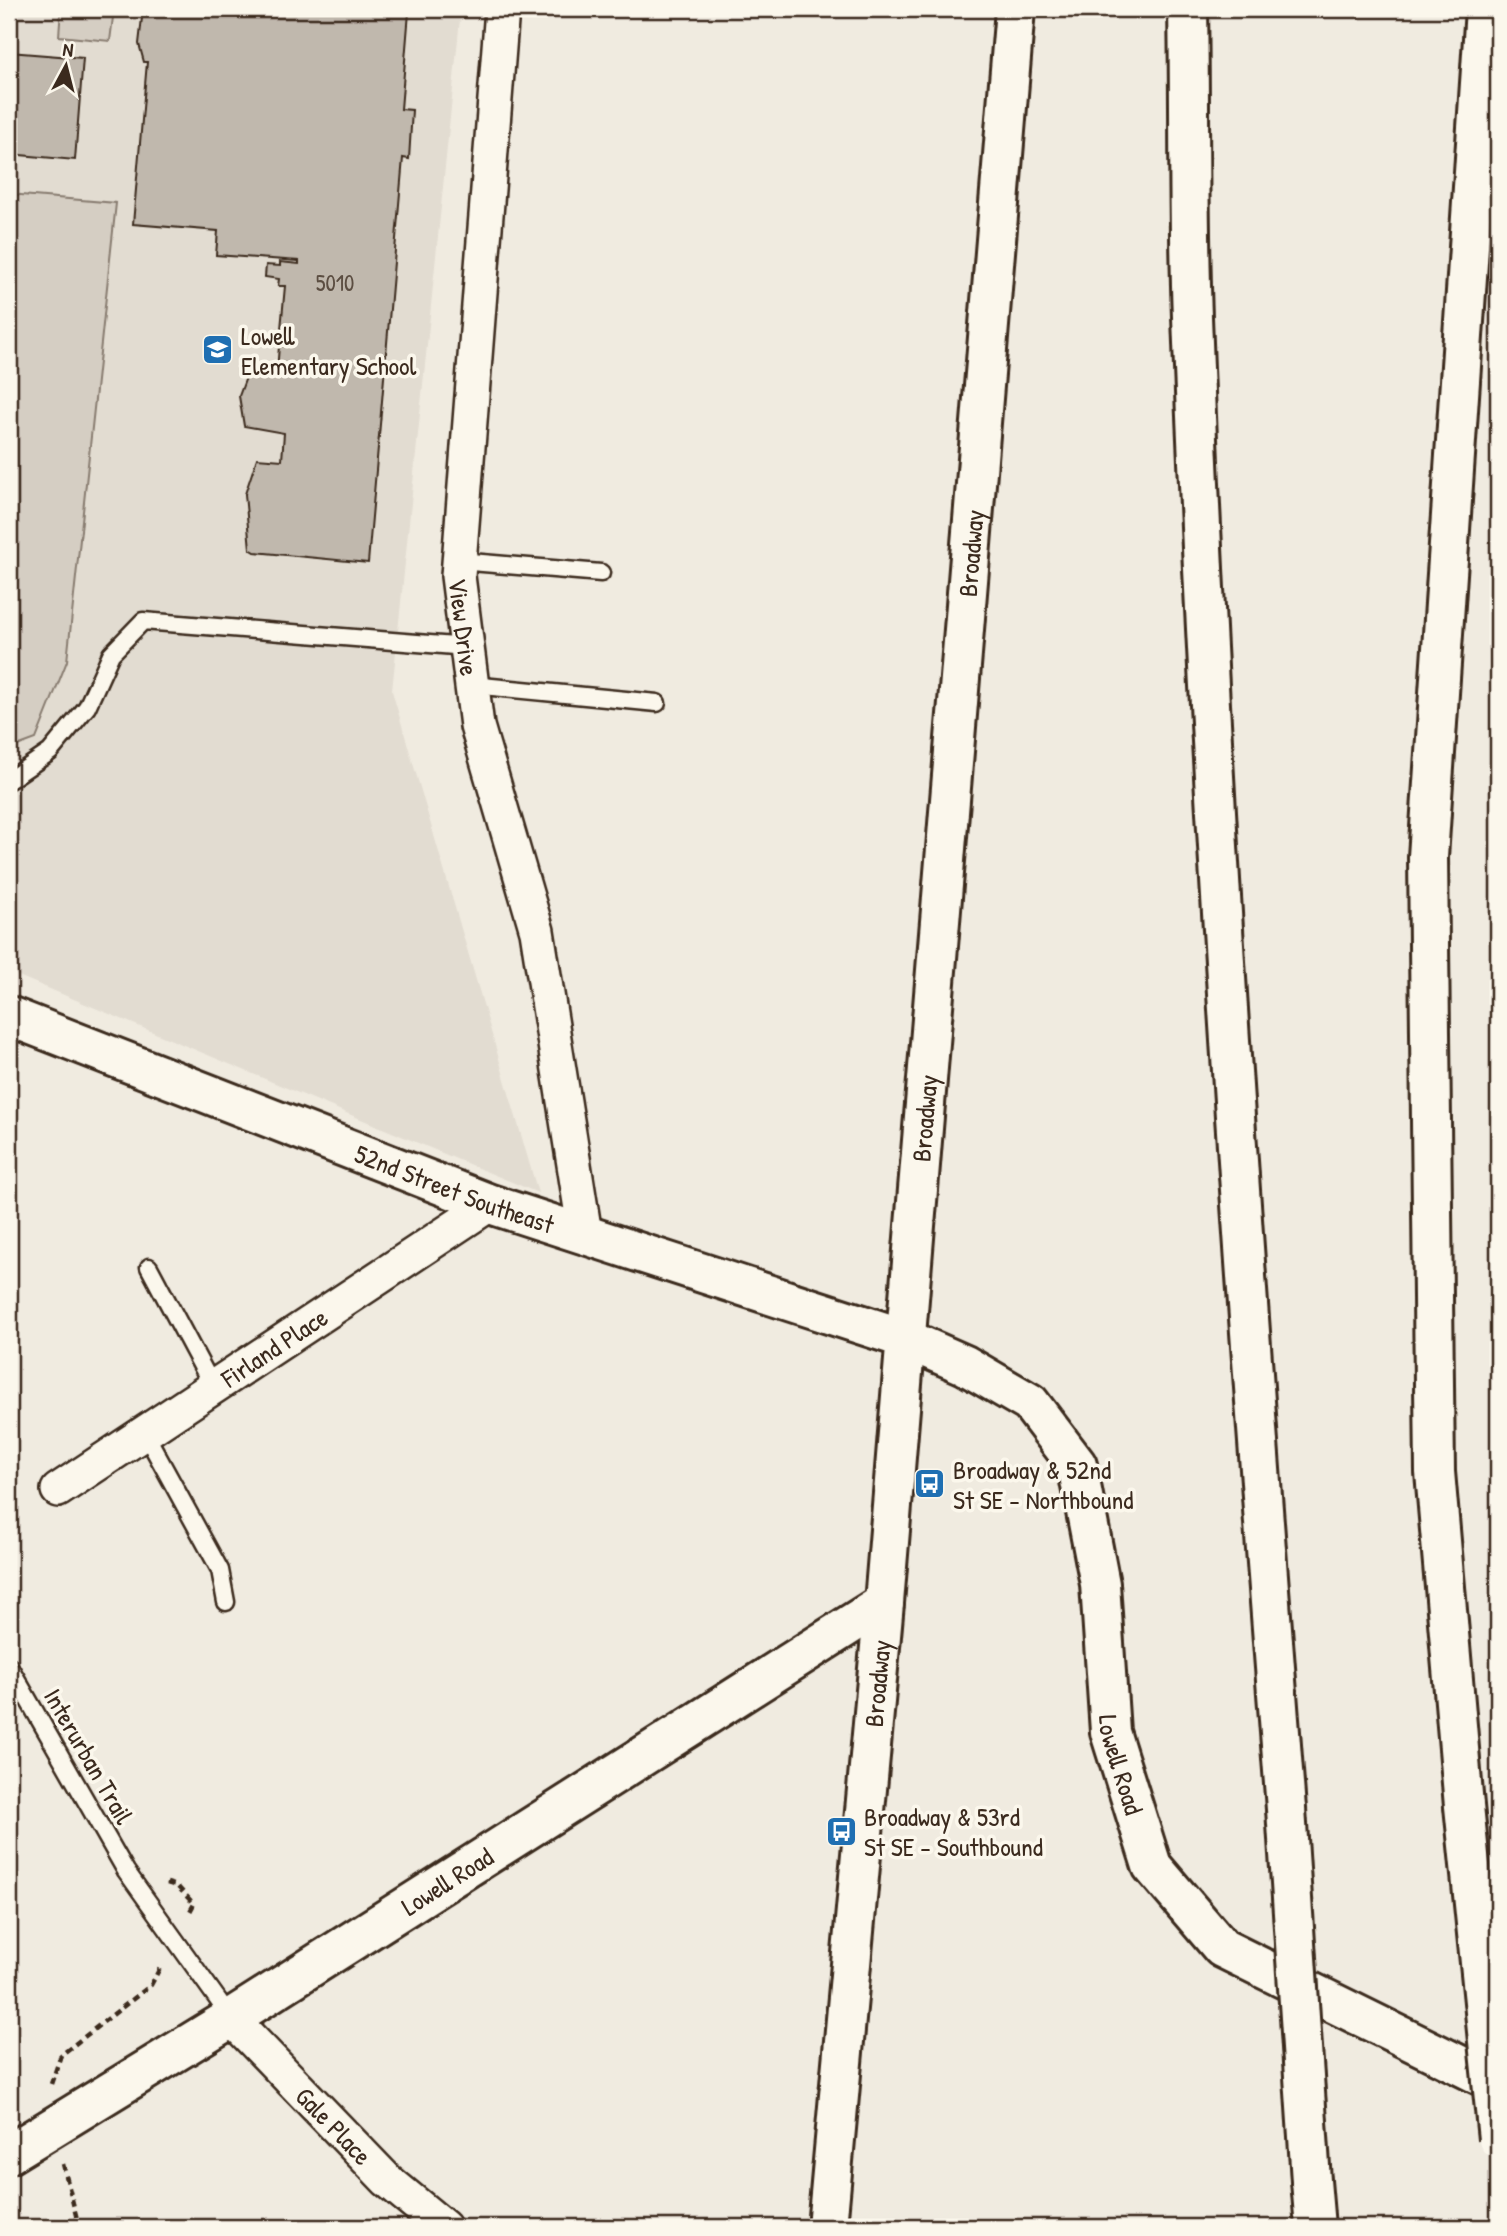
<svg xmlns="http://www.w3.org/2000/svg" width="1507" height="2236" viewBox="0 0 1507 2236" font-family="'Patrick Hand',sans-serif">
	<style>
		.built { fill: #e2dcd1 }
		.green { fill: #d5cec3; stroke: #887c70; stroke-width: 2 }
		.building { fill: #c0b8ad; stroke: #3b2a1e; stroke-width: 2 }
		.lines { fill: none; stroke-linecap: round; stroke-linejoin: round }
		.lane-casing { stroke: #3b2a1e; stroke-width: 21 }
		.street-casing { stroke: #3b2a1e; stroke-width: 38 }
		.secondary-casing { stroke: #3b2a1e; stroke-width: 44 }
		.highway-casing { stroke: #3b2a1e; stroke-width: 44 }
		.path { stroke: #3b2a1e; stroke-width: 4.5; stroke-dasharray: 7 5; stroke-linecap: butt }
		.lane { stroke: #fbf7ec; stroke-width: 16 }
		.street { stroke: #fbf7ec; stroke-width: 33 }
		.secondary { stroke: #fbf7ec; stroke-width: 38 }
		.highway { stroke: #fbf7ec; stroke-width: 38 }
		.highway-bridge-casing { stroke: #3b2a1e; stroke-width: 44; stroke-linecap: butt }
		.highway-bridge { stroke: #fbf7ec; stroke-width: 38 }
		.labels { text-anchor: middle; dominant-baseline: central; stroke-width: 7; stroke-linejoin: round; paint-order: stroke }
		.number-label { font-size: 23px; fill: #5c4e42 }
		.poi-label { font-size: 26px; fill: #3b2a1e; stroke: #fbf7ec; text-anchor: start }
		.street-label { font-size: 26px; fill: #3b2a1e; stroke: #fbf7ec }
	</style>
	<rect width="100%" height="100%" fill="#f0ebe0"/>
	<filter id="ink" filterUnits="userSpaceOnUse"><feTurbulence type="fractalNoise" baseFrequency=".0143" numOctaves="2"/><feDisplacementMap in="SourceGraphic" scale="14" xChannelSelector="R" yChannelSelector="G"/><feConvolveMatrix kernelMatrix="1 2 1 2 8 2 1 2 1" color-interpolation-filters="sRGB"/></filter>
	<g filter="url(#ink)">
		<polygon class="built" points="9,9 461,9 392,691 538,1193 9,972"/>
		<g class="green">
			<polygon points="61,9 114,9 110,41 59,36"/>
			<polygon points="9,194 116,203 67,661 36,739 9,749"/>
		</g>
		<g class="building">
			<polygon points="143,9 420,9 420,13 409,12 401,109 412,110 409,159 403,158 368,563 255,552 250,549 245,494 257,458 282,460 284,433 244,426 239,396 248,372 253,372 254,369 277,371 279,346 285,346 286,330 281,329 285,286 278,286 279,279 265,277 266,265 280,266 280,262 299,264 299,261 216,255 218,231 133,224 147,62 144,62 139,44"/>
			<polygon points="9,52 83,58 75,160 9,154"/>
		</g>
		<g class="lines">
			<defs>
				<g id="lane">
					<polyline points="459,561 601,573"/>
					<polyline points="472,685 657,703"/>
					<polyline points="9,780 50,752 87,707 111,654 143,621 467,647"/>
					<polyline points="149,1267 213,1387"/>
					<polyline points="145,1433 220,1570 226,1602"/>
					<polyline points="9,1666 126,1871 231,2018"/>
				</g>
				<g id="street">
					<path id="s1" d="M 502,9 L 458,576 L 477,726 L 537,931 L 585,1234"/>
					<path id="s2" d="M 58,1490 L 490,1204"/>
					<path id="s3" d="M 231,2018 L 387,2180 L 444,2227"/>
				</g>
				<g id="secondary">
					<path id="s4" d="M 9,1016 L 490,1204 L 906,1339 L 965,1365 L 1030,1403 L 1077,1465 L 1100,1584 L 1110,1732 L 1152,1866 L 1222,1948 L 1498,2084"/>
					<path id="s5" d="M 9,2154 L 231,2018 L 884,1603"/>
					<path id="s6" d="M 827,2227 L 884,1603 L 1015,9"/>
				</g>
				<g id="highway">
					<path d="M 1188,9 C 1190,111 1188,214 1192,317 C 1211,815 1247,1312 1286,1809"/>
					<polyline points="1464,1806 1435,1472 1428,857 1485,9"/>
					<polyline points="1311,2181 1315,2227"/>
				</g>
			</defs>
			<use href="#lane" class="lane-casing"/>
			<use href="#street" class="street-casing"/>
			<use href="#secondary" class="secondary-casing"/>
			<use href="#highway" class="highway-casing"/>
			<g class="path">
				<polyline points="167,1883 177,1886 194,1904 188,1915"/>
				<polyline points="51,2084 61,2055 151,1985 161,1966"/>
				<polyline points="63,2164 79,2227"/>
			</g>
			<use href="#lane" class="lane"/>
			<use href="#street" class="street"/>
			<use href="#secondary" class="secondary"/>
			<use href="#highway" class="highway"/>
			<defs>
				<g id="highway-bridge">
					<polyline points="1464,1806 1498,2139"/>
					<polyline points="1286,1809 1311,2181"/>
				</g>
			</defs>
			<use href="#highway-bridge" class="highway-bridge-casing"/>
			<use href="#highway-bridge" class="highway-bridge"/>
		</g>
	</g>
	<defs>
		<symbol id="school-square" viewBox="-11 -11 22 22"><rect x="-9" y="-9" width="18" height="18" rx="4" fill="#1f6fb2" stroke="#fbf7ec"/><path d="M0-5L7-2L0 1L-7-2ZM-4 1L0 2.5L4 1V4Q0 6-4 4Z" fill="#fff"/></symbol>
		<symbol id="bus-square" viewBox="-11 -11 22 22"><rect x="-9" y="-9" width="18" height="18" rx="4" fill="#1f6fb2" stroke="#fbf7ec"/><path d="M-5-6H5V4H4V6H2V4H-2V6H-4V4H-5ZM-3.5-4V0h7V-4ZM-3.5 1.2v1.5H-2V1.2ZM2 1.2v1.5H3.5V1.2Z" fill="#fff"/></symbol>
	</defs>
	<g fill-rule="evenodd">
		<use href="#school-square" x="200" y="332" width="35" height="35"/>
		<use href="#bus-square" x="912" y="1466" width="35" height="35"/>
		<use href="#bus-square" x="824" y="1814" width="35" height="35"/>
	</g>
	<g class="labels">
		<g class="number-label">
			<text x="335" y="282">5010</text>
		</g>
		<g class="poi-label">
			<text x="241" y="335">Lowell<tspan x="241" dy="30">Elementary School</tspan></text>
			<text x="953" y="1469">Broadway &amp; 52nd<tspan x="953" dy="30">St SE - Northbound</tspan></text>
			<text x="864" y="1816">Broadway &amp; 53rd<tspan x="864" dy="30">St SE - Southbound</tspan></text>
		</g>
		<g class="street-label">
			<text stroke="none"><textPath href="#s6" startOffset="1680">Broadway</textPath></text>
			<text stroke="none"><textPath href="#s1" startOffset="620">View Drive</textPath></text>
			<text stroke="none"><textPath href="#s6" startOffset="1113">Broadway</textPath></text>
			<text stroke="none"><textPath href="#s4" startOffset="478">52nd Street Southeast</textPath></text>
			<text stroke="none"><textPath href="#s2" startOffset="259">Firland Place</textPath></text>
			<text stroke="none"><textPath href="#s6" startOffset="546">Broadway</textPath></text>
			<text transform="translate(89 1756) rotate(60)">Interurban Trail</text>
			<text stroke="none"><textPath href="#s4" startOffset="1475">Lowell Road</textPath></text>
			<text stroke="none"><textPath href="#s5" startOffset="516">Lowell Road</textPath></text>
			<text stroke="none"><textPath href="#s3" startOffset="149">Gale Place</textPath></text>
		</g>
	</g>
	<rect width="1507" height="2236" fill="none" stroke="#fbf7ec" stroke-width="35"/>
	<rect x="18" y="18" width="1472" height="2201" fill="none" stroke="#3b2a1e" stroke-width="2.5" filter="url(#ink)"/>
	<g transform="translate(66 66) rotate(7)" stroke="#fbf7ec" stroke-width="5" paint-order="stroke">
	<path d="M0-5L12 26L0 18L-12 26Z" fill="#3b2a1e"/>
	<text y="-10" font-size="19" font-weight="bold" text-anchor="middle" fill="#3b2a1e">N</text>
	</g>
</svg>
